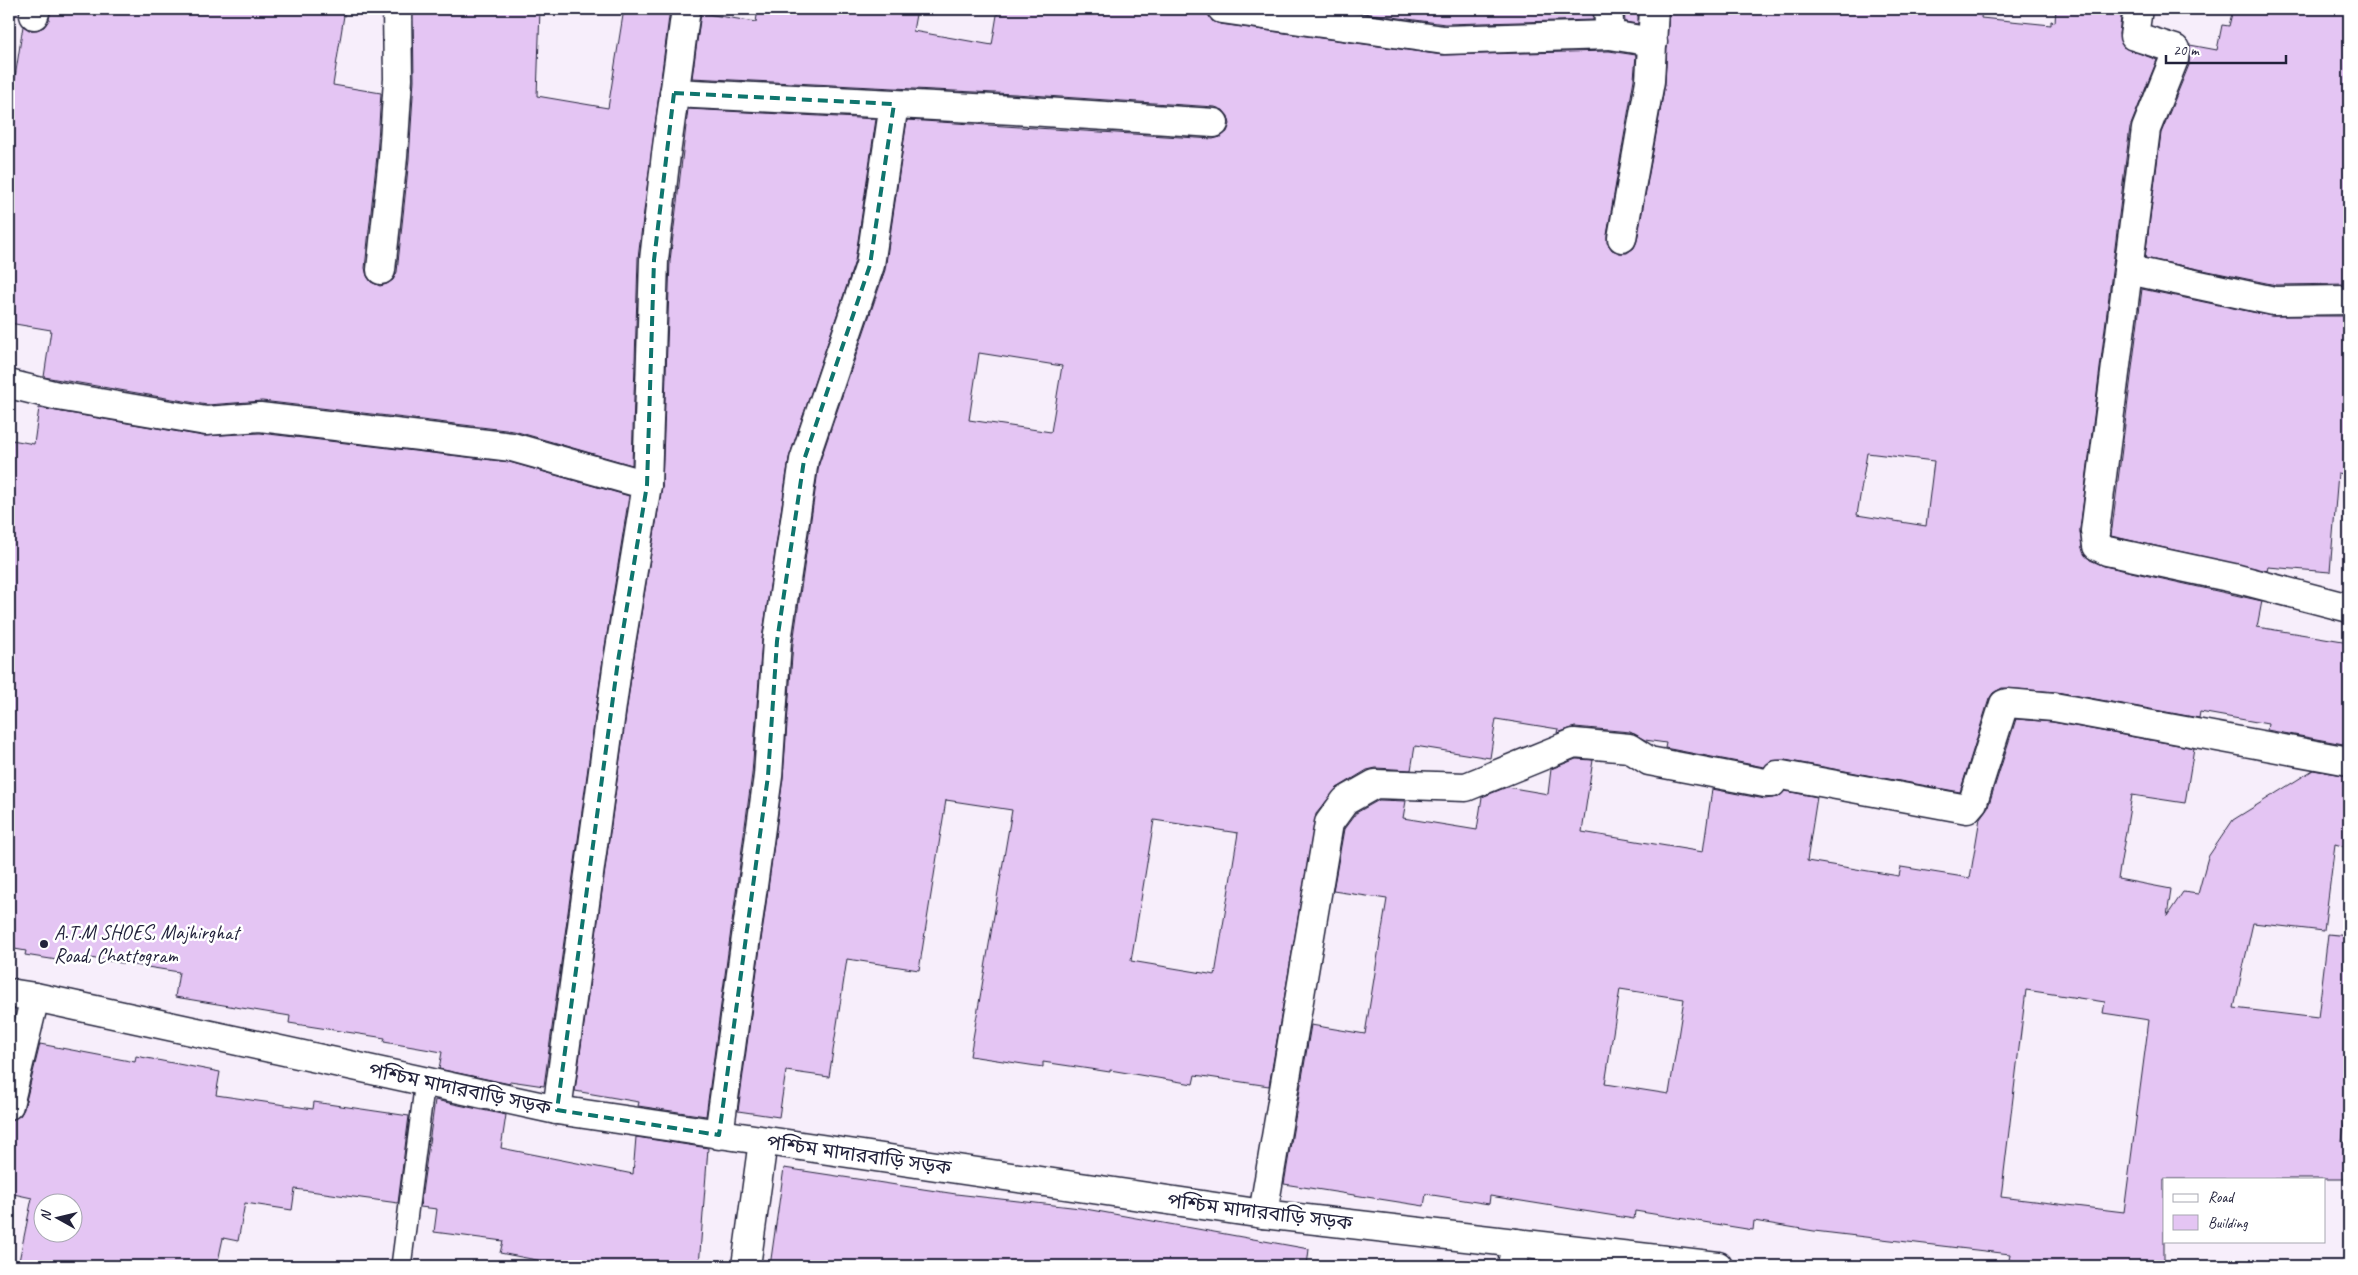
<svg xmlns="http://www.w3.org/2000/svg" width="2358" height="1275" viewBox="0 0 2358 1275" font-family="Caveat,'Noto Sans Bengali',sans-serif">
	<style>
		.building { fill: #e4c5f3; stroke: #22223b; fill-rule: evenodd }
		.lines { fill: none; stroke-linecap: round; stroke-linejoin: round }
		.lane-casing { stroke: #22223b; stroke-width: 22 }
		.street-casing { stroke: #22223b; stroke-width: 31 }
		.secondary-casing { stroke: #22223b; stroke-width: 31 }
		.lane { stroke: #fff; stroke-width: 19 }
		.street { stroke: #fff; stroke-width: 28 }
		.secondary { stroke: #fff; stroke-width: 28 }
		.marked { fill: none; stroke: #0f766e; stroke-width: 4; stroke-dasharray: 10 6; stroke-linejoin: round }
		.poi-dot { fill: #22223b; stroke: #fff; stroke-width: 2 }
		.labels { text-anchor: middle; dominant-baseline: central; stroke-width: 5; stroke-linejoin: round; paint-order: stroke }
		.poi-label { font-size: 20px; fill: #22223b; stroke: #fff; text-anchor: start }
		.street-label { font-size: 20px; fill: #22223b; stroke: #fff }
	</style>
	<rect width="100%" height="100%" fill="#f7eefb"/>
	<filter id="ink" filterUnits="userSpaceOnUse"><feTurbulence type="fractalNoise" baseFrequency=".02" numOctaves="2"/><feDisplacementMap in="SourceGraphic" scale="10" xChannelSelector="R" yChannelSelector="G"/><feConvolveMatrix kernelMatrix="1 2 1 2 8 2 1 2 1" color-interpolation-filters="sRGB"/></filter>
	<g filter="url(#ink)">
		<g class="building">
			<polygon points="51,9 345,9 333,85 381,93 377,156 365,268 367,276 371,282 380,286 387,284 393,280 397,272 409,159 414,80 413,9 540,9 537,96 608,108 624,9 670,9 638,258 632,465 514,431 262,401 207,405 44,377 51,330 9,323 9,116 23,26 29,30 37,30 44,27 49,20"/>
			<path d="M 758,9 L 917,9 L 913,31 L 992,45 L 998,9 L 1207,9 L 1212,21 L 1220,24 L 1442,55 L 1609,51 L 1636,55 L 1634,79 L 1607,235 L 1607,243 L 1612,250 L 1620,253 L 1627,253 L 1634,248 L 1637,241 L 1665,84 L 1669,9 L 1982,9 L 1981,18 L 2051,25 L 2051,21 L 2055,22 L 2056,9 L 2122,9 L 2119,34 L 2123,47 L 2157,60 L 2130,127 L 2080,529 L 2082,548 L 2090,560 L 2104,566 L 2262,601 L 2257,627 L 2349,642 L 2349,745 L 2267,730 L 2268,724 L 2200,712 L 2199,718 L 2057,692 L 2002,688 L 1993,693 L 1989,699 L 1960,792 L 1785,760 L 1770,761 L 1764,767 L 1665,748 L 1666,743 L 1645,740 L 1630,732 L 1575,727 L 1557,733 L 1558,729 L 1496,719 L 1490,758 L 1415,746 L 1411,770 L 1376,768 L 1367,770 L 1337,788 L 1316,814 L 1269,1086 L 1195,1075 L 1193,1084 L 1110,1070 L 1110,1072 L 1043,1062 L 1043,1067 L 970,1056 L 1012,810 L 946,800 L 919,970 L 847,959 L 829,1077 L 786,1071 L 779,1117 L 738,1111 L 783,778 L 793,643 L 819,464 L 885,270 L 907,120 L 1213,139 L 1220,137 L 1227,132 L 1230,124 L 1228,116 L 1223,110 L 1215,107 L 1015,94 L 692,78 L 701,13 L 756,22 ZM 979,353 L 1062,366 L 1051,432 L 969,420 ZM 1867,453 L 1934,461 L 1926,526 L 1857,515 ZM 1154,820 L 1238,833 L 1215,975 L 1131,961 Z"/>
			<polygon points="1333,9 1593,9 1593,20 1445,24"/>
			<polygon points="1624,9 1638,9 1638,24 1625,22"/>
			<polygon points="2233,9 2349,9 2349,284 2276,285 2145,258 2161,133 2189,65 2190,45 2217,50 2222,25 2229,26"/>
			<polygon points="688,109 876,119 855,261 789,458 762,639 752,774 706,1116 638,1106 639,1102 575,1091 633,663 662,487 670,261"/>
			<polygon points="2142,289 2271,316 2346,316 2346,321 2349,322 2349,475 2338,473 2330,572 2268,567 2267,571 2111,536"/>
			<polygon points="39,408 203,436 260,433 509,462 629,496 603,659 544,1086 510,1081 510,1084 439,1069 442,1052 384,1042 385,1038 289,1023 290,1016 175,997 179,972 90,958 89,965 25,955 26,951 9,948 9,458 12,440 34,444"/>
			<path d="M 2016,719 L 2052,722 L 2194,748 L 2185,803 L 2132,795 L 2118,879 L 2171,889 L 2167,916 L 2183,892 L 2198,894 L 2208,857 L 2233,820 L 2313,770 L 2349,776 L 2349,848 L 2335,844 L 2324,931 L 2253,923 L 2234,1008 L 2318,1018 L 2328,934 L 2349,936 L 2349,1084 L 2342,1141 L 2349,1142 L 2349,1179 L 2164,1179 L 2164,1266 L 2057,1266 L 2009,1260 L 2010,1254 L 1814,1231 L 1754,1221 L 1753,1230 L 1635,1211 L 1634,1219 L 1490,1196 L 1489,1204 L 1426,1194 L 1424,1206 L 1284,1184 L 1311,1025 L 1365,1034 L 1387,899 L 1333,891 L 1344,829 L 1356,813 L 1379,800 L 1406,801 L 1403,818 L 1477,830 L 1482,797 L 1507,787 L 1548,794 L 1551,769 L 1576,759 L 1593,760 L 1582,832 L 1703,852 L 1712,789 L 1765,799 L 1779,797 L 1785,791 L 1817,797 L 1807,861 L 1899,876 L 1901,867 L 1970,878 L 1980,818 L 1988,807 ZM 1620,989 L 1684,999 L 1669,1094 L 1605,1084 ZM 2026,990 L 2105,1002 L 2103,1013 L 2149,1020 L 2124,1212 L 2001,1197 Z"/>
			<path d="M 40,1044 L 135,1062 L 136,1056 L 220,1072 L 216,1095 L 313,1109 L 314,1102 L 409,1116 L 398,1203 L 295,1189 L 292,1210 L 245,1203 L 238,1241 L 223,1238 L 217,1266 L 18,1266 L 32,1198 L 9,1193 L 9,1120 L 20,1116 L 24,1109 ZM 42,1202 L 72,1202 L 72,1232 L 42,1232 Z"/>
			<polygon points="435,1100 506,1115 501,1148 633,1174 636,1137 708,1148 699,1266 568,1266 500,1253 503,1241 434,1232 437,1209 420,1207"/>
			<polygon points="784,1168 956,1194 1080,1208 1309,1249 1307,1266 770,1266"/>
		</g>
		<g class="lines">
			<defs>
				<polyline id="lane" points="401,1266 425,1081"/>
				<g id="street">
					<polyline points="1222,9 1444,40 1610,35"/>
					<polyline points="1608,9 1610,35 1653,42"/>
					<polyline points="2138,9 2134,36 2175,49 2174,59 2146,129 2095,531 2097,546 2107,551 2238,579 2349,608"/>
					<polyline points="34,15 36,9"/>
					<polyline points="674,93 1014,110 1214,123"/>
					<polyline points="1622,238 1650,81 1654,9"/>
					<polyline points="381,270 393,157 398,79 397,9"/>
					<polyline points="2129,270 2274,301 2349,300"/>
					<polyline points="9,384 58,396 206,421 260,417 512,447 647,485"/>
					<polyline points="9,1105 35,997"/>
					<polyline points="557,1110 618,661 647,485 654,260 666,154 686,9"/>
					<polyline points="719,1135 768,776 777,641 804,460 870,265 894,104"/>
					<polyline points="1263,1214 1329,823 1345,801 1375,784 1466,787 1574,743 1629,748 1649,761 1765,783 1772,783 1777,775 1782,775 1967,809 1973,802 2004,704 2007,703 2054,707 2349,761"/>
					<polyline points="746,1266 763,1141"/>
					<polyline points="1512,1266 1516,1243"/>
				</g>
				<polyline id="secondary" points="9,993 35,997 557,1110 1263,1214 1718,1266"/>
			</defs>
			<use href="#lane" class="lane-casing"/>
			<use href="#street" class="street-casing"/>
			<use href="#secondary" class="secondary-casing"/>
			<use href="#lane" class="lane"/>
			<use href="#street" class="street"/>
			<use href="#secondary" class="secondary"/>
		</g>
	</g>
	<path class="marked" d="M 674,93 L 894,104 L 870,265 L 804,460 L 777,641 L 768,776 L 719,1135 L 557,1110 L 618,661 L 647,485 L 654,260 Z"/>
	<circle class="poi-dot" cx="44" cy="944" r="5"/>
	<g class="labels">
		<g class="poi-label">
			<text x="54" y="932">A.T.M SHOES, Majhirghat<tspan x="54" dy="23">Road, Chattogram</tspan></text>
		</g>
		<g class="street-label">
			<text transform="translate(460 1089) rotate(12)">পশ্চিম মাদারবাড়ি সড়ক</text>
			<text transform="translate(859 1155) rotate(8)">পশ্চিম মাদারবাড়ি সড়ক</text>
			<text transform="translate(1260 1212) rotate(7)">পশ্চিম মাদারবাড়ি সড়ক</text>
		</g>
	</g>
	<rect width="2358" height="1275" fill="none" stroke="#fff" stroke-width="30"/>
	<rect x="15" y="15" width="2328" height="1245" fill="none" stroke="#22223b" stroke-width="2" filter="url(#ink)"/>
	<rect x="2163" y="1178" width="162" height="65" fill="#ffffff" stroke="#a7a7b1"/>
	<rect x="2173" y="1194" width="25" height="8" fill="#ffffff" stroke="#a7a7b1"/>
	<text x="2208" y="1202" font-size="15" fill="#22223b">Road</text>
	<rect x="2173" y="1215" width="25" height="15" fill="#e4c5f3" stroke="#a7a7b1"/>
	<text x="2208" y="1228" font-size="15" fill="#22223b">Building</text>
	<g transform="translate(58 1218) rotate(278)"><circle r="24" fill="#ffffff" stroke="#a7a7b1"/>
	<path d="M0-4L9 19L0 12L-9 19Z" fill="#22223b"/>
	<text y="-8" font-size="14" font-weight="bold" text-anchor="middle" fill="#22223b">N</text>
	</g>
	<path d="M2166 55v8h120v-8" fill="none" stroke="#22223b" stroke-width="2.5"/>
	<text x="2173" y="55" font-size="15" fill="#22223b" stroke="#ffffff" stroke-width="4" paint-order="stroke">20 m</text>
</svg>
